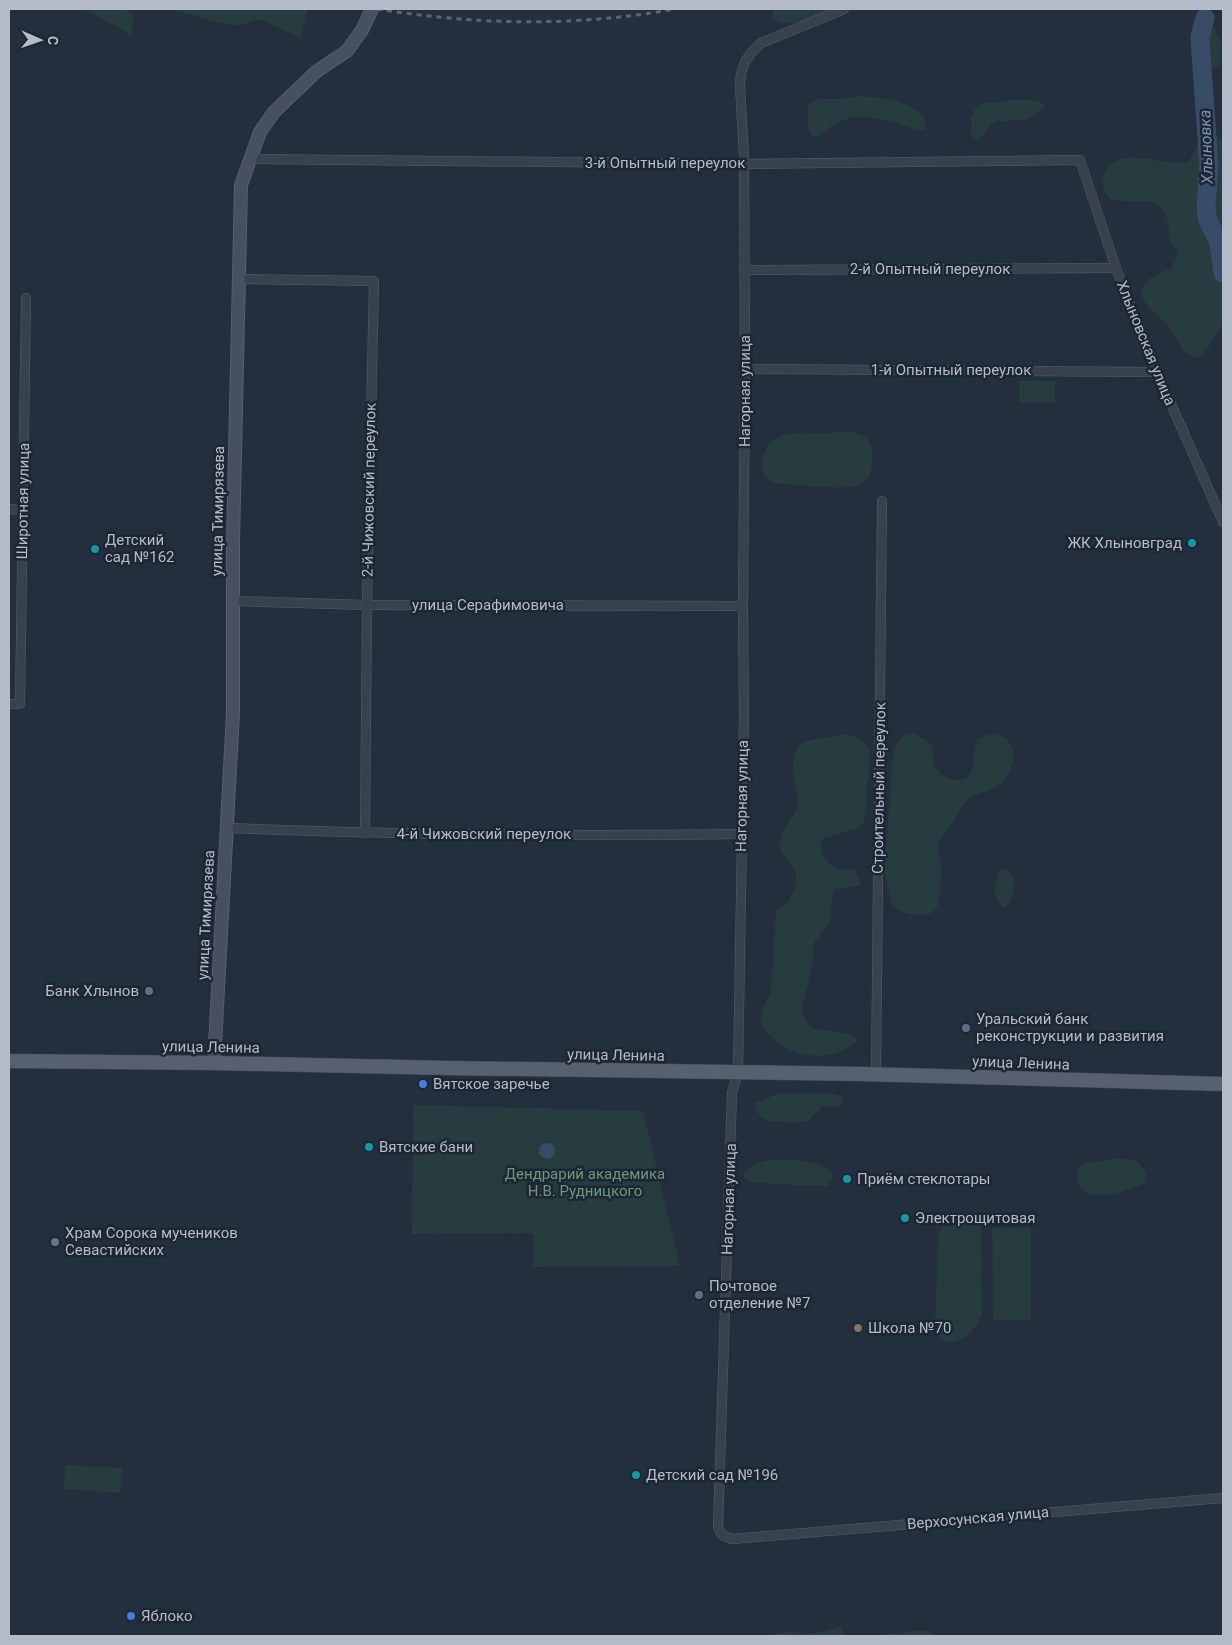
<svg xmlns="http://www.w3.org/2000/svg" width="1232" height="1645" viewBox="0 0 1232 1645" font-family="Roboto,sans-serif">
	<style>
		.green { fill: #263c3f }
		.water { fill: #394c67 }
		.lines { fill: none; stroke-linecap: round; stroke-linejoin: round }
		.river { stroke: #394c67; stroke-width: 19 }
		.street-casing { stroke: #565f6c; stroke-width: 10 }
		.secondary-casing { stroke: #565f6c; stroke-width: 14 }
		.primary-casing { stroke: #414a57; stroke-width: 15 }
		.street { stroke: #38414e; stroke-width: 9 }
		.secondary { stroke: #465061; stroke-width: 12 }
		.primary { stroke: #56606e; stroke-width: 14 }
		.rail { stroke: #5a6575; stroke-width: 3; stroke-dasharray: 5 5; stroke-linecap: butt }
		.culture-dot { fill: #0f9aa8; stroke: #1d2633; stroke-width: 2 }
		.service-dot { fill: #5c6f8a; stroke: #1d2633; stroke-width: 2 }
		.shop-dot { fill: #3f7fe0; stroke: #1d2633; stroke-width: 2 }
		.worship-dot { fill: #6b7280; stroke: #1d2633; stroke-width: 2 }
		.education-dot { fill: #8d6e63; stroke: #1d2633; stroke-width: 2 }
		.labels { text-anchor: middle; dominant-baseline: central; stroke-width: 5; stroke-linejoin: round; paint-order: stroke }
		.street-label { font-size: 15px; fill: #b4bcc9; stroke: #1d2633 }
		.poi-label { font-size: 15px; fill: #b4bcc9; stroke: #1d2633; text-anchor: start }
		.park-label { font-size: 15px; fill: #6b9a76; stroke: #1d2633 }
		.water-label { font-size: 16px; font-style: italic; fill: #7c92b1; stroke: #1d2633 }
	</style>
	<rect width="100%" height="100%" fill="#242f3e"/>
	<g class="green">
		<polygon points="84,9 125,9 133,14 132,35"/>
		<polygon points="172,9 303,9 307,10 301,38 259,19 237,26 208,20"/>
		<path d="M 775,9 L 833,9 C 819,14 776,37 772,12 Z"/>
		<path d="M 1211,28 L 1215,28 L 1221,45 L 1219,66 L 1213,69 L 1210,66 C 1207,54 1201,38 1211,28 Z"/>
		<path d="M 857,96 C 880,97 911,100 926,120 L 924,129 L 920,130 C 899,124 876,116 855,117 C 841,118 828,129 817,137 L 813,136 L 808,130 L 808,104 L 818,99 L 839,99 Z"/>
		<polygon points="1025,99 1039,101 1045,106 1032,117 1024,120 997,121 990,126 980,139 976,140 971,134 971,117 975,109 981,104"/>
		<path d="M 1206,134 L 1214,134 L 1223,142 L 1223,323 L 1204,354 L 1196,358 L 1185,353 L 1167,324 L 1148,307 L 1141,295 L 1143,287 L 1149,279 L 1171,268 L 1177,258 L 1177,250 L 1169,241 C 1169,231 1169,216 1162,208 C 1150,194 1122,209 1108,196 C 1100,189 1102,172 1109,165 C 1114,161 1121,158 1127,158 C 1147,156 1167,164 1188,162 C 1195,154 1198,138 1206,134 Z"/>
		<rect x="1019" y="381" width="36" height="22"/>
		<path d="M 838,432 C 847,432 859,431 867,439 C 876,447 874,478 862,484 C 848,492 793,484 775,483 C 765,477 760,473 762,461 C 770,422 809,436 838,432 Z"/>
		<path d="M 914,734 L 925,739 L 932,745 C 933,753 932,765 938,771 C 946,781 966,786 971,771 C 975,762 973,750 977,740 C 985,735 992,733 1002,737 C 1022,746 1012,774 999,785 C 991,792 977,791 968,800 C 959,808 954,822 946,832 C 944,834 941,838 940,841 C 936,849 940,859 941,867 C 941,877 941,902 936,909 C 925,921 904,913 893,907 L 885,875 L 885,862 L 893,753 C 898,741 900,736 914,734 Z"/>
		<path d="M 840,735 C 857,735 868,738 870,757 L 864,822 L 855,829 L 822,839 C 817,851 826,865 838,869 C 843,870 850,869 855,870 L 860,882 L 860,886 L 833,889 L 830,921 L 814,943 L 811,975 L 801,1009 L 802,1013 L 808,1024 L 815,1029 L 846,1033 L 857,1038 L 857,1042 C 852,1045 846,1050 840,1052 C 810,1063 778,1049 760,1024 L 763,1008 L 771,992 L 776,911 L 789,901 L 796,884 L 796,872 L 779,848 C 780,843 781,837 782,833 C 786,823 796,816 797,806 C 798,797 796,788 794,779 C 788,738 808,740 840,735 Z"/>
		<path d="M 1001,869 L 1009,871 C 1018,883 1015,897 1005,908 L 1001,906 L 995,895 L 998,871 Z"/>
		<polygon points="787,1093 835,1094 841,1096 843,1104 837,1107 822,1107 809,1120 795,1123 769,1121 760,1117 755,1107 756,1103 777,1094"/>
		<polygon points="413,1105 643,1111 680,1266 533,1267 533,1233 412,1234"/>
		<path d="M 1118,1159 C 1135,1159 1139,1159 1146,1175 L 1144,1184 C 1131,1189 1105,1199 1091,1194 C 1085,1193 1079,1186 1078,1180 C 1077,1178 1076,1171 1077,1169 C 1080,1161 1111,1160 1118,1159 Z"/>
		<path d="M 770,1160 C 790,1160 815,1158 832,1171 L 833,1179 L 828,1185 L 823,1186 L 756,1183 L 746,1179 L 743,1175 C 748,1165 759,1163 770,1160 Z"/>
		<path d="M 966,1217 L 976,1221 L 981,1229 L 982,1314 C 975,1333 945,1360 935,1327 L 938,1235 C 943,1221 953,1219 966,1217 Z"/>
		<polygon points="992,1228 1031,1228 1031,1320 993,1320"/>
		<polygon points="65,1465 122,1468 120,1493 64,1489"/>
		<polygon points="841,1626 843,1636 776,1636 775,1634 791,1631 803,1634 825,1631"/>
		<polygon points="926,1630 934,1636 888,1636 887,1634"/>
	</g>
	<circle class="water" cx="547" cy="1151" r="8"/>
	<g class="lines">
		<polyline class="river" points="1205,18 1200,37 1201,54 1209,165 1206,208 1207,218 1219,243 1223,273"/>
		<defs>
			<g id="street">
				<polyline points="844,9 761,43 751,53 745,62 741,73 740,85 744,157 745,369 743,606 744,717 738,1073 732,1092 718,1527 722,1535 732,1539 1223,1498"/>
				<polyline points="250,159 744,164 1080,160 1116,268 1157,372 1223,522"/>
				<polyline points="744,270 1116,268"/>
				<polyline points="238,279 374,281 367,605 365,833"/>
				<polyline points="745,369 1157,372"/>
				<polyline points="9,509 23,510"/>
				<polyline points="233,601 367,605 743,606"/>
				<polyline points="9,704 20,704 26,298"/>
				<path d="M 228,828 C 399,835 570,836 741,834"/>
				<polyline points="876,1074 882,501"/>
			</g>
			<polyline id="secondary" points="214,1063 233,713 233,543 241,185 260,132 274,112 317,71 347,51 362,30 372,9"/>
			<polyline id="primary" points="9,1061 214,1063 448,1068 863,1074 1223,1084"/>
		</defs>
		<use href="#street" class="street-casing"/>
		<use href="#secondary" class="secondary-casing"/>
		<use href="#primary" class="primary-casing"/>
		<use href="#street" class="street"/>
		<use href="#secondary" class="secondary"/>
		<use href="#primary" class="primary"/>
		<path class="rail" d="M 377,9 C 477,25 576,27 675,9"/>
	</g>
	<g class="culture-dot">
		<circle cx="1192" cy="543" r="5"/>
		<circle cx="95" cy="549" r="5"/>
		<circle cx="369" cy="1147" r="5"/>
		<circle cx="847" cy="1179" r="5"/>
		<circle cx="905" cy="1218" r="5"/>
		<circle cx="636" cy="1475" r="5"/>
	</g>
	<g class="service-dot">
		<circle cx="149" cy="991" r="5"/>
		<circle cx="966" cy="1028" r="5"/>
		<circle cx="699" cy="1295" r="5"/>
	</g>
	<g class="shop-dot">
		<circle cx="423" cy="1084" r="5"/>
		<circle cx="131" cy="1616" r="5"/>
	</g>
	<circle class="worship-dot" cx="55" cy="1242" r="5"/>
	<circle class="education-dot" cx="858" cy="1328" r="5"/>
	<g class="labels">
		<g class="street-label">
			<text x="665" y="163">3-й Опытный переулок</text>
			<text x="930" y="269">2-й Опытный переулок</text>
			<text transform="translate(1146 343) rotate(68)">Хлыновская улица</text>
			<text x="951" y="370">1-й Опытный переулок</text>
			<text transform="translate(745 391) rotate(-90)">Нагорная улица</text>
			<text transform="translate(369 490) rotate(-89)">2-й Чижовский переулок</text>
			<text transform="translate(23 501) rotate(-89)">Широтная улица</text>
			<text transform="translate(218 511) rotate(-89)">улица Тимирязева</text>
			<text x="488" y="605">улица Серафимовича</text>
			<text transform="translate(879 788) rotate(-89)">Строительный переулок</text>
			<text transform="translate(742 796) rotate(-89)">Нагорная улица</text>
			<text x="484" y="834">4-й Чижовский переулок</text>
			<text transform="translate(206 915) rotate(-87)">улица Тимирязева</text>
			<text transform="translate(211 1047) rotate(1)">улица Ленина</text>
			<text transform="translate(616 1055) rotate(1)">улица Ленина</text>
			<text transform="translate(1021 1063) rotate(2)">улица Ленина</text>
			<text transform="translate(729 1199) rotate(-88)">Нагорная улица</text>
			<text transform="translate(978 1518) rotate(-5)">Верхосунская улица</text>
		</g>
		<g class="poi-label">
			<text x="105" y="540">Детский<tspan x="105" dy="17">сад №162</tspan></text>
			<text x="1182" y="543" text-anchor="end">ЖК Хлыновград</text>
			<text x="139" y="991" text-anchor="end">Банк Хлынов</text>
			<text x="976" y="1019">Уральский банк<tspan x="976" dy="17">реконструкции и развития</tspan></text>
			<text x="433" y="1084">Вятское заречье</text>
			<text x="379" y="1147">Вятские бани</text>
			<text x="857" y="1179">Приём стеклотары</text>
			<text x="915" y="1218">Электрощитовая</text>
			<text x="65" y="1233">Храм Сорока мучеников<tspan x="65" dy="17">Севастийских</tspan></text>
			<text x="709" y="1286">Почтовое<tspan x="709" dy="17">отделение №7</tspan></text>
			<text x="868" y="1328">Школа №70</text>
			<text x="646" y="1475">Детский сад №196</text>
			<text x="141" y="1616">Яблоко</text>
		</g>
		<g class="park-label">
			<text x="585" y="1174">Дендрарий академика<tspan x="585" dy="17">Н.В. Рудницкого</tspan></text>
		</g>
		<g class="water-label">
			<text transform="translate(1206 147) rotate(-92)">Хлыновка</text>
		</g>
	</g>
	<rect width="1232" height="1645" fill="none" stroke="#b4bcc9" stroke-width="20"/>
	<g transform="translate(40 40) rotate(92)" stroke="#1d2633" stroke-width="4" paint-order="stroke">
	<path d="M0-4L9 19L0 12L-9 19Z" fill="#b4bcc9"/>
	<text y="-8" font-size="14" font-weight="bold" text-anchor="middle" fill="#b4bcc9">С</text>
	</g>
</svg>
